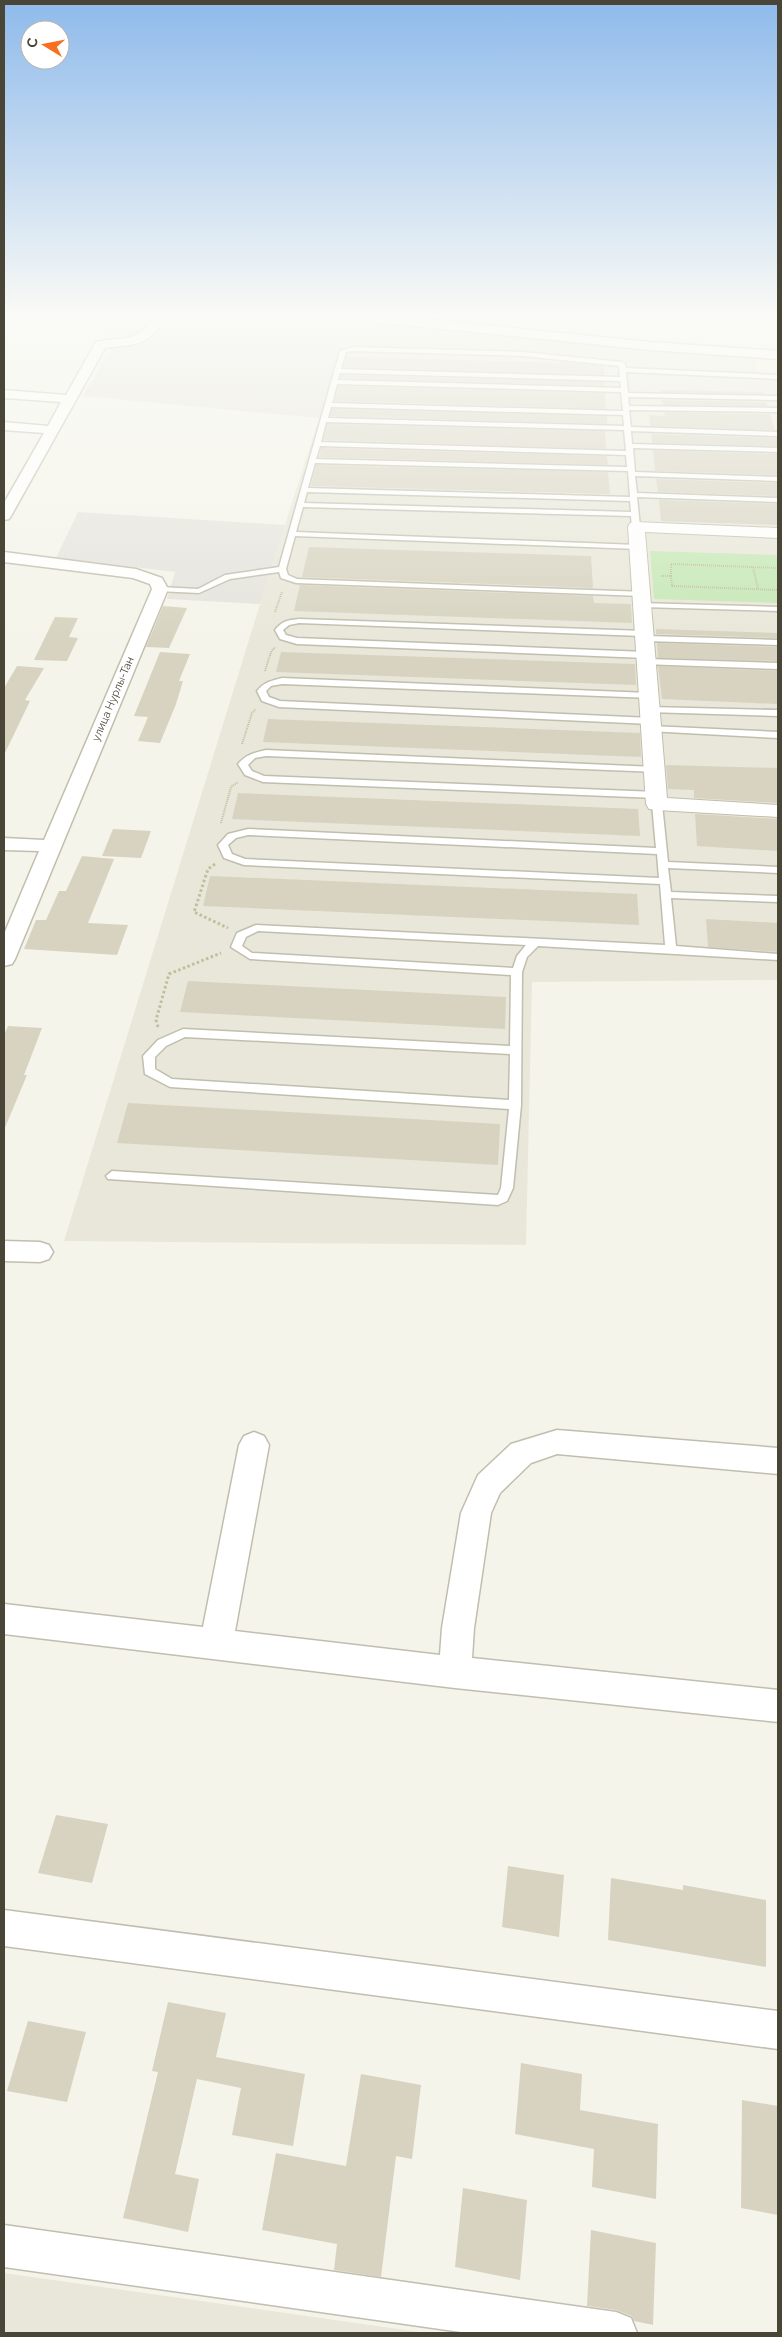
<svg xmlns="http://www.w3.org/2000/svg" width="782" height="2337" viewBox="0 0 782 2337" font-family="Raleway,sans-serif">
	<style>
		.residential { fill: #e9e7d9 }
		.commercial { fill: #f6f0d6 }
		.industrial { fill: #e5e3dc }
		.green { fill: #c5e8b4 }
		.building { fill: #d7d3c0 }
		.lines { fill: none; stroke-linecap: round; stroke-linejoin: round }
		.service-casing { stroke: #c1bead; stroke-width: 3 }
		.minor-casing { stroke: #c1bead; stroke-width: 3 }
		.tertiary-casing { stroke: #c1bead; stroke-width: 2 }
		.path-far1 { stroke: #c2bd9e; stroke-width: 2; stroke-dasharray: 1 1; stroke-linecap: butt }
		.path { stroke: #c2bd9e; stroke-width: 3; stroke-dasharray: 2.5 2.5; stroke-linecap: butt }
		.service { fill: #fff; fill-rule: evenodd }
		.minor { fill: #fff; fill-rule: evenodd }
		.tertiary { fill: #fff; fill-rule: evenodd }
		.labels { text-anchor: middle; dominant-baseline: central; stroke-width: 4; stroke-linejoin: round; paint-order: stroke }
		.far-street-label { font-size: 11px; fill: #494638; stroke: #fff }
	</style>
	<rect width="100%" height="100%" fill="#f5f4ea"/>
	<g class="residential">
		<polygon points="116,315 155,315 138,336 105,333"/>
		<polygon points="169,315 267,315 263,322 232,319 217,343 151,337"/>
		<polygon points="318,316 400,324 399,327 757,360 756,372 778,374 778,980 532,982 526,1245 64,1241 260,604 345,335 341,329 309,326"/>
		<polygon points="4,2273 426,2333 4,2333"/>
	</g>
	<polygon class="commercial" points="757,360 778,361 778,374 756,372"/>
	<g class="industrial">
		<polygon points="116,315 108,328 4,321 4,315"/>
		<polygon points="267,315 318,316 310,326 341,329 346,335 319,418 83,396 111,348 145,343 151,337 216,343 232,319 263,322"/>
		<polygon points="78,512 285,525 260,604 167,599 175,572 56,558"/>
	</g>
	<polygon class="green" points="650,551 778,555 778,603 654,599"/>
	<g class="building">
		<polygon points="346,357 573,363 604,366 604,375 343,367"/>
		<polygon points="341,375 605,382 605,386 340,378"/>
		<polygon points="338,386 605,393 606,409 334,401"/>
		<polygon points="661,390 763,392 764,394 661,392"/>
		<polygon points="662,400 766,402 768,406 663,405"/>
		<polygon points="332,409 607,416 607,424 330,416"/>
		<polygon points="664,412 770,414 775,430 650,426 649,415 665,416"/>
		<polygon points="327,424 605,431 606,449 323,440"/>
		<polygon points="651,434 778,438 778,446 652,443"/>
		<polygon points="321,448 607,456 608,465 319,457"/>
		<polygon points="653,450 778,454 778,475 655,471"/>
		<polygon points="316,465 608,472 610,494 311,486"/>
		<polygon points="656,479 778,483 778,496 658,492"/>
		<polygon points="659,500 778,504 778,525 661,521"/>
		<polygon points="309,547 591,556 593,588 302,577"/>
		<polygon points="300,585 593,596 594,603 631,604 632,623 294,611"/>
		<polygon points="163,606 187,608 169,648 146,647"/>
		<polygon points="55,617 78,618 69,637 78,638 67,661 34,660"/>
		<polygon points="656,629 778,633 778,638 656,634"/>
		<polygon points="657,643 778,647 778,661 658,658"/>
		<polygon points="160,652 190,654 179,681 183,681 176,704 160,743 138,741 148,717 134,716"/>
		<polygon points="281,652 635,664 636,685 276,672"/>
		<polygon points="17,666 44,668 25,700 30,701 4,755 4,688"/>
		<polygon points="658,666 778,671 778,704 662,699"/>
		<polygon points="268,719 640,733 641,757 263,742"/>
		<polygon points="666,765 778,768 778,803 694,798 694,790 668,789"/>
		<polygon points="238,793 638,809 640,836 232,819"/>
		<polygon points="695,814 778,819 778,851 697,846"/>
		<polygon points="113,829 151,831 141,858 102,856"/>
		<polygon points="82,856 114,859 88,923 128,925 117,955 24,949 36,920 46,920 59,891 66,891"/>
		<polygon points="210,876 637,894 639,925 203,906"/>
		<polygon points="706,919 778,923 778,952 708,947"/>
		<polygon points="188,981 506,997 505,1029 180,1012"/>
		<polygon points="8,1026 42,1028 24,1075 27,1075 4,1130 4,1035"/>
		<polygon points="128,1103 500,1124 498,1165 117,1143"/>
		<polygon points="56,1815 108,1824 92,1883 38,1873"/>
		<polygon points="508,1866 564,1875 559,1937 502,1927"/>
		<polygon points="611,1878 683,1890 683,1885 766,1900 766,1967 608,1940"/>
		<polygon points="168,2002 226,2013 216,2057 305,2074 293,2146 232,2135 241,2088 197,2079 175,2174 199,2179 188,2232 123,2218 158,2072 152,2071"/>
		<polygon points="28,2021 86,2032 67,2102 7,2091"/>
		<polygon points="521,2063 582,2074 580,2110 658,2124 656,2199 592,2187 594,2149 515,2134"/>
		<polygon points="361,2074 421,2085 412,2159 396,2156 381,2277 334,2270 337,2244 262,2230 276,2153 346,2166"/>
		<polygon points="742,2100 778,2106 778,2215 741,2208"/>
		<polygon points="463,2188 527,2200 520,2280 455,2267"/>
		<polygon points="591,2230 656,2243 653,2325 634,2321 632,2316 616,2310 587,2306"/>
	</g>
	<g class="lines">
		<defs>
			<g id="service">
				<path d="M 354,347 L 523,352 L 622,362 L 625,364 L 626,368 L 778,375 L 778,379 L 626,372 L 628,393 L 778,396 L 778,400 L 628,397 L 629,406 L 778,408 L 778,412 L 629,410 L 631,427 L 778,432 L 778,436 L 631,431 L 632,444 L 778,448 L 778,452 L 633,448 L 635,472 L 778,477 L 778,481 L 635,476 L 637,493 L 778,498 L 778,502 L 637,497 L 640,527 L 636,529 L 632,527 L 631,516 L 303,507 L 296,532 L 638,545 L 642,547 L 638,549 L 295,536 L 286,569 L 288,575 L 297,579 L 645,592 L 646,594 L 642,596 L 296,583 L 281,578 L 279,572 L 230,579 L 199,593 L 157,591 L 157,587 L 160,587 L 198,589 L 225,575 L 279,567 L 340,351 ZM 354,351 L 523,356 L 619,366 L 620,377 L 341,369 L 346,352 ZM 340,373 L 620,381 L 621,388 L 338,380 ZM 337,384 L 621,392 L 623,411 L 332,403 ZM 331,407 L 623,415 L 624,426 L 328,418 ZM 326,422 L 624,430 L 626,451 L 321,442 ZM 320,446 L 626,455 L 627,467 L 316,459 ZM 315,463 L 628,471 L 630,497 L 308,488 ZM 307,492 L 630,501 L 631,512 L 304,503 Z"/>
				<polygon points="639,603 778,607 778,611 642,607 638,605"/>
				<path d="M 299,619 L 645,631 L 648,632 L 648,636 L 778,640 L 778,645 L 645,641 L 642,640 L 642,636 L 299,623 L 289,625 L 283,630 L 286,635 L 297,638 L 646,652 L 650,655 L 646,658 L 297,644 L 280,639 L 275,630 C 282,621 288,620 299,619 Z"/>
				<polygon points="646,659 778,663 778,669 643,664 642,662"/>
				<path d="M 282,678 L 649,693 L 652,694 L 652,698 L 282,684 L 271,686 L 266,691 L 269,697 L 280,701 L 651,718 L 656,721 L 651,724 L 279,707 L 262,701 L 257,691 C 264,682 271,681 282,678 Z"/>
				<polygon points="650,707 778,710 778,716 647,712 646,710"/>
				<polygon points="651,726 778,732 778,738 648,731 648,727"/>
				<path d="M 266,750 L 655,767 L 660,770 L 658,772 L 266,756 L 255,758 L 248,765 L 252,771 L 264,776 L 657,792 L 662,795 L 657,798 L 263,782 L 245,775 L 238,764 C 247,754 254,753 266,750 Z"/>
				<path d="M 657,801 L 662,804 L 668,862 L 778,867 L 778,873 L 668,868 L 671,892 L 778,896 L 778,902 L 671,898 L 676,946 L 778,954 L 778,960 L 538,946 L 527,957 L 522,972 L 521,1105 L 513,1188 L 507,1201 L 498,1205 L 108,1179 L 106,1176 L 112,1171 L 498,1195 L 501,1188 L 509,1109 L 170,1087 L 145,1074 L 143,1056 L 158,1040 L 183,1029 L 510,1046 L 511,975 L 250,959 L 231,947 L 237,933 L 256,925 L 665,945 L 660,884 L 244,865 L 224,858 L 218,845 L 228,834 L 248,829 L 656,848 L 652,804 ZM 248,835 L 657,854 L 659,878 L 245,859 L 232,854 L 228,845 L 236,838 ZM 258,931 L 526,945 L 517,956 L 513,968 L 252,953 L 242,946 L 246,937 ZM 185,1037 L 510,1054 L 509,1100 L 172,1079 L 155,1069 L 155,1057 L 166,1046 Z"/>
			</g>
			<g id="minor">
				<path d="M 156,315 L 168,315 C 145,348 141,343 105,348 L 11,516 L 9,519 L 4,520 L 4,503 L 44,433 L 4,430 L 4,422 L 48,426 L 61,402 L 4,398 L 4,390 L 66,395 L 96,342 C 127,335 134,346 156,315 Z"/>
				<polygon points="338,315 384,315 650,342 778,351 778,359 650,350 344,319"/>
				<polygon points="4,552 136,569 162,578 168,589 15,959 12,964 4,966 4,934 39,851 4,850 4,838 44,840 152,589 150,584 133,578 4,562"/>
				<polygon points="4,1241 40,1242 49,1245 53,1252 49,1259 40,1262 4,1261"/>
				<polygon points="557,1430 778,1448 778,1474 557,1454 531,1463 500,1493 491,1513 474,1628 472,1658 778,1690 778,1722 455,1688 4,1634 4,1604 203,1627 239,1445 244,1436 254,1432 264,1436 269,1445 235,1631 440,1655 442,1628 461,1513 478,1475 511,1444"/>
				<polygon points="4,1910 778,2011 778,2049 4,1946"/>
				<polygon points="4,2225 616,2312 631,2318 637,2333 468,2333 4,2267"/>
			</g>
			<polygon id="tertiary" points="636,522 778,528 778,538 645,532 667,798 778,805 778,817 657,810 649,809 646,804 628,527 630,523"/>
		</defs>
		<use href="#service" class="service-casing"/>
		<use href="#minor" class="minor-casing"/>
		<use href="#tertiary" class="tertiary-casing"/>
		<g class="path-far1">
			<polyline points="753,567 758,589"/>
			<polyline points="661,576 671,576 672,586 778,590"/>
			<polyline points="671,576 671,564 778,568"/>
			<polyline points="275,612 282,592"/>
			<polyline points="265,671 271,652 275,647"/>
			<polyline points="242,744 252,713 256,709"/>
			<polyline points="221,823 231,787 238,782"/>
		</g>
		<g class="path">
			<polyline points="215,864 208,869 194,912 228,928"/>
			<polyline points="158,1027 156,1020 169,974 221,953"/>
		</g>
		<use href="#service" class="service"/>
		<use href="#minor" class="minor"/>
		<use href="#tertiary" class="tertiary"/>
	</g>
	<linearGradient id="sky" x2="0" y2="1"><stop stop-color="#8ebaeb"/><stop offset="0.49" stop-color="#fafaf6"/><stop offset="1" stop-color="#fafaf6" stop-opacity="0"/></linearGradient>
	<rect width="782" height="643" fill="url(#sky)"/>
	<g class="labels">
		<g class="far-street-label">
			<text transform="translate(113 699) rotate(-67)">улица Нурлы-Тан</text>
		</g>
	</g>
	<rect width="782" height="2337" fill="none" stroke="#494638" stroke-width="10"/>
	<g transform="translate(45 45) rotate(280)"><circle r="24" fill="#ffffff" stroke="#b6b5af"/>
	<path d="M0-4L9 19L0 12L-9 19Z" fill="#f76f1f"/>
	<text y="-8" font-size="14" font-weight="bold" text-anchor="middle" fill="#494638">С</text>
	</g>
</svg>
